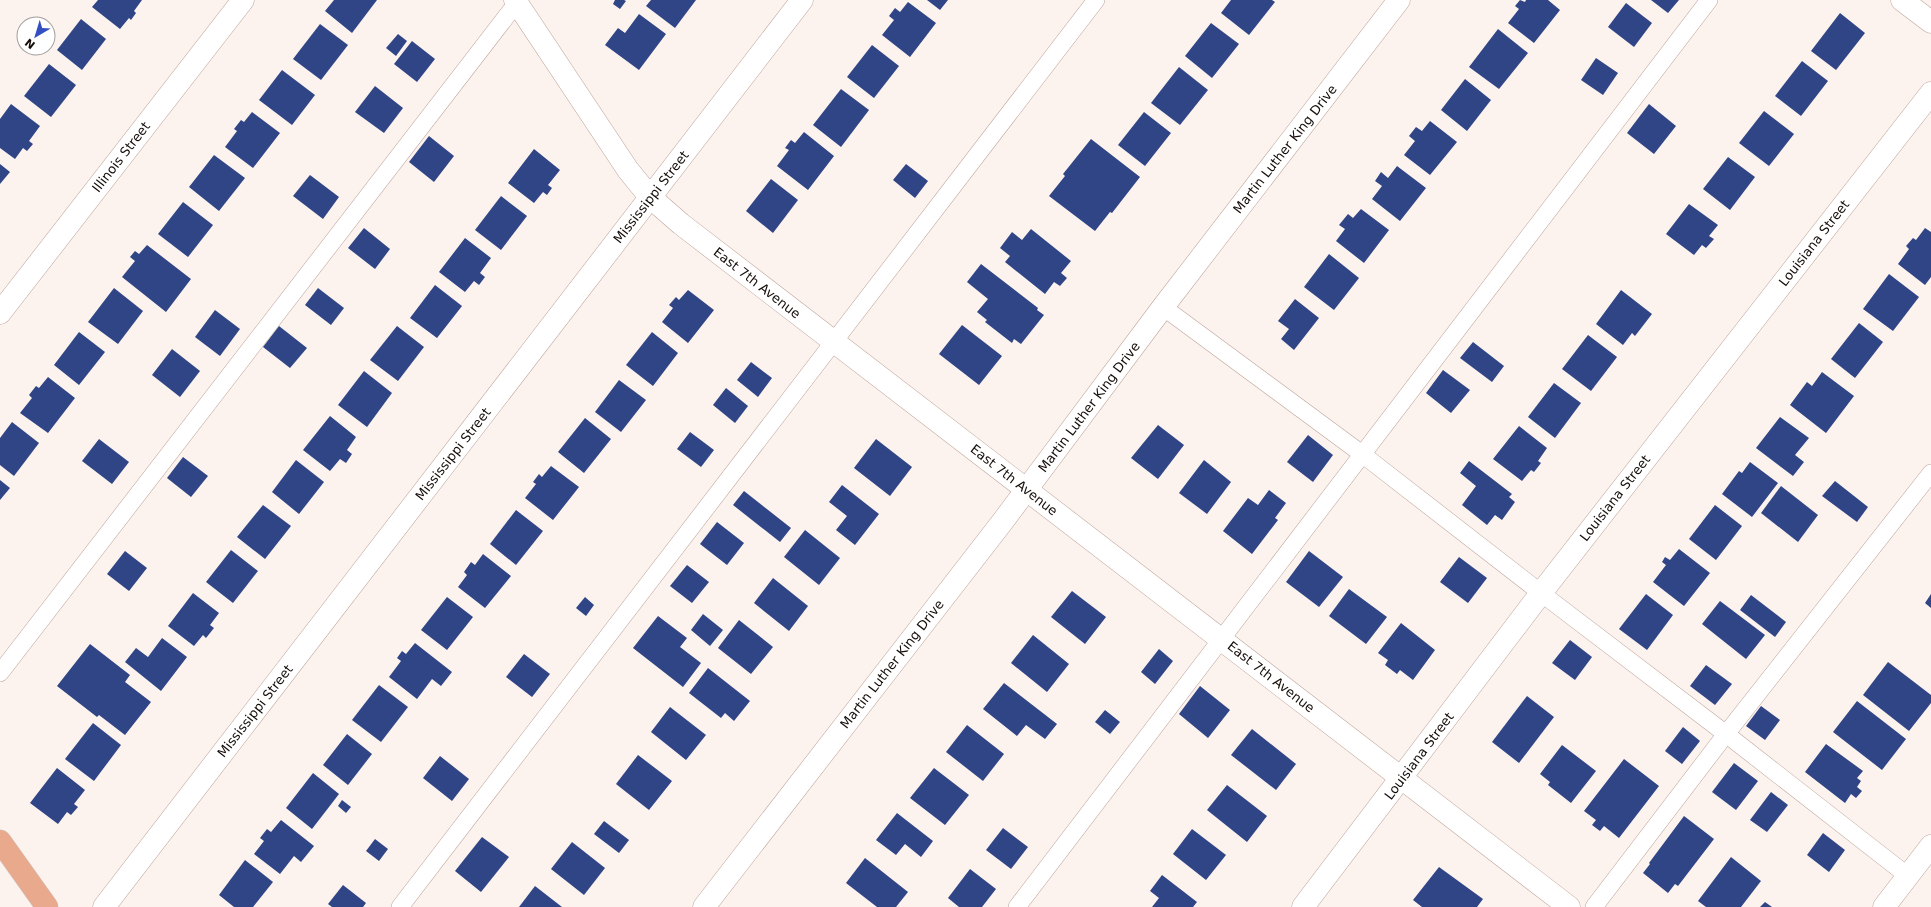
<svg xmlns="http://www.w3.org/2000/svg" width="1931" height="907" viewBox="0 0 1931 907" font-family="'DejaVu Sans',sans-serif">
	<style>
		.building { fill: #304586 }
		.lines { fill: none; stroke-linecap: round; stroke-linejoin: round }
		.lane-casing { stroke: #bda49a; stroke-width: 18 }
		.street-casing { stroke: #bda49a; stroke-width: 23 }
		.secondary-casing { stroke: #bda49a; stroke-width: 23 }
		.primary-casing { stroke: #d0cece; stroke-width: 23 }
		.lane { stroke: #fff; stroke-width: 17 }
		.street { stroke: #fff; stroke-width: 22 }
		.secondary { stroke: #fff; stroke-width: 22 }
		.primary { stroke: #e9a98c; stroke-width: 22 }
		.labels { text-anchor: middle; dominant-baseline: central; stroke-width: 4; stroke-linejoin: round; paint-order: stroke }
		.street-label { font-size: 13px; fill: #140c09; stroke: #fff }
	</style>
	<rect width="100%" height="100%" fill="#fcf2ee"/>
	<g class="building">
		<polygon points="98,0 142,0 134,11 136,13 131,20 129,18 120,29 92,7"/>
		<polygon points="334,0 377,0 352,33 325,11"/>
		<polygon points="615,0 624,0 626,1 620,9 613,4"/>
		<polygon points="651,0 696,0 675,28 646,6"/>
		<polygon points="927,0 948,0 940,10"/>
		<polygon points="1231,0 1272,0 1275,2 1249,35 1221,13"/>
		<polygon points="1520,0 1525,2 1526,0 1548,0 1560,10 1534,43 1508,23 1519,9 1515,6"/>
		<polygon points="1651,0 1679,0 1668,13"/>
		<polygon points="908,2 936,23 910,57 882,35 894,20 889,16 895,8 900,12"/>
		<polygon points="1626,3 1652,23 1634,47 1608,27"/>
		<polygon points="1840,13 1865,33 1836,70 1811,51"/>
		<polygon points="639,14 666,34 639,70 605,45 618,28 625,33"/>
		<polygon points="81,19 106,39 82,70 57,50"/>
		<polygon points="1211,23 1239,44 1212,78 1185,56"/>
		<polygon points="320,24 348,45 321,80 293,59"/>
		<polygon points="1498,29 1528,53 1499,89 1469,67"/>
		<polygon points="398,34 407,41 396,56 386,48"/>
		<polygon points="412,41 435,59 417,82 394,64"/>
		<polygon points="872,45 899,66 874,98 847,77"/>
		<polygon points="1596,58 1618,73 1603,95 1581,80"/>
		<polygon points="1802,61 1828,81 1801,116 1775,96"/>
		<polygon points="49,64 76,85 51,117 24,96"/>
		<polygon points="1179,67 1208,90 1180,125 1151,103"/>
		<polygon points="282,70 315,95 292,125 259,100"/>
		<polygon points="1465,79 1491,100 1467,131 1441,110"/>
		<polygon points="375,86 403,108 384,133 355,112"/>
		<polygon points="841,89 869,110 841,147 813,125"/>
		<polygon points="11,104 40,126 29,141 33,144 27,151 23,148 15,159 0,148 0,119"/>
		<polygon points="1649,104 1676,126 1654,154 1627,133"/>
		<polygon points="1764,111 1794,134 1769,166 1739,143"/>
		<polygon points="252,112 280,133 253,168 225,147 237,131 234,129 241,120 244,122"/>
		<polygon points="1144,112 1171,133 1145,166 1118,145"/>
		<polygon points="1430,121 1457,142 1430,175 1404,155 1415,141 1409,136 1416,127 1422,131"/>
		<polygon points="804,132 834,156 808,190 777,166 789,150 785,148 791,140 795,143"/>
		<polygon points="429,136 454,156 434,182 409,162"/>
		<polygon points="1091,139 1140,177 1112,213 1110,212 1095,231 1049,196 1065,176 1063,174"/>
		<polygon points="534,149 560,170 548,185 552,188 547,195 543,192 534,203 508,183"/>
		<polygon points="214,155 245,178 219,211 189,187"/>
		<polygon points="1728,157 1755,177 1730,210 1703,189"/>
		<polygon points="0,164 10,172 0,184"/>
		<polygon points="906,164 928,181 915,198 893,180"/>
		<polygon points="1397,166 1426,188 1400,221 1372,199 1382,186 1375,181 1381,172 1388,178"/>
		<polygon points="310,175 339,197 323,219 293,196"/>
		<polygon points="771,179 798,200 773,233 746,211"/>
		<polygon points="501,196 527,216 501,250 475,230"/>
		<polygon points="183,202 213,225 188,257 158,234"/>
		<polygon points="1689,204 1718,225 1709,236 1714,239 1706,248 1702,245 1694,255 1666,234"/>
		<polygon points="1361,209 1389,230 1364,263 1336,241 1345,229 1339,225 1348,214 1353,218"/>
		<polygon points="364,228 390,249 375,269 348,248"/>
		<polygon points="1925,228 1931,232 1931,277 1925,285 1898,264 1909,249 1906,246 1913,238 1916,240"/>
		<polygon points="1031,229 1071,261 1061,273 1067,278 1060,286 1054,282 1045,294 1005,262 1010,256 1000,248 1012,232 1022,240"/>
		<polygon points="465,238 491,258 480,273 485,277 479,285 474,281 465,292 439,272"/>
		<polygon points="147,245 191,279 166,312 122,277 135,261 130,257 135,251 139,254"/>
		<polygon points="1329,254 1359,278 1334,310 1304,287"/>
		<polygon points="981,264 1038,308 1037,310 1044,315 1021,344 1014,339 1012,343 985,322 987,320 977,312 988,299 967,282"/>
		<polygon points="1889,274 1919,297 1893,331 1863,309"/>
		<polygon points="435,285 462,306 437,338 410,318"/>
		<polygon points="114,288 143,311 118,344 88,322"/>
		<polygon points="318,288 344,308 331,325 305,305"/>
		<polygon points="688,290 714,310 688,343 662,322 673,308 669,305 676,297 679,300"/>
		<polygon points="1621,290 1652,314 1635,336 1632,333 1623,345 1596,324"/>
		<polygon points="1295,299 1319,318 1294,350 1281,339 1289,329 1278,321"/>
		<polygon points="215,310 240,329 220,356 195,337"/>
		<polygon points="1859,323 1883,342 1855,378 1831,359"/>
		<polygon points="962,325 1002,356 979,385 939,354"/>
		<polygon points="279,326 307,348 290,368 263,347"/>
		<polygon points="397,326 424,347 398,381 370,360"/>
		<polygon points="79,332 105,352 79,385 54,365"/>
		<polygon points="652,332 678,353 653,386 626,365"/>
		<polygon points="1588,335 1617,357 1591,391 1562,369"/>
		<polygon points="1473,342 1504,366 1492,382 1460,358"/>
		<polygon points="172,349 200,371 180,397 152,375"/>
		<polygon points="751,362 772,378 758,397 737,380"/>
		<polygon points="1443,370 1470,390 1451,413 1426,393"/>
		<polygon points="364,371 392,393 367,427 338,405"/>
		<polygon points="1822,372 1854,396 1826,433 1790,405 1807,382 1812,386"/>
		<polygon points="48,377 75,398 48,433 20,413 32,398 29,395 36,386 39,388"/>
		<polygon points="619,380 646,400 621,432 595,412"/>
		<polygon points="1554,383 1581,403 1555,438 1528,417"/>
		<polygon points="726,388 748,406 735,423 713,405"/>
		<polygon points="330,416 356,437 347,450 352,454 346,463 340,459 330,471 303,450"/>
		<polygon points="1780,417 1809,438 1795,455 1804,462 1793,476 1756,448"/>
		<polygon points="585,418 611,439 584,473 558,452"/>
		<polygon points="12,422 39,443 14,476 0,465 0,438"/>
		<polygon points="1158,425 1184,445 1158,479 1131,458"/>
		<polygon points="1519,426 1547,448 1538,461 1541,463 1534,472 1531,470 1522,481 1493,459"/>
		<polygon points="690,432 714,450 701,467 677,449"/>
		<polygon points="1308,435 1333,455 1313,482 1287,462"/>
		<polygon points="99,439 129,462 112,484 82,461"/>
		<polygon points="876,439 912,467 890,496 854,468"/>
		<polygon points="183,457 208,476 191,497 167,478"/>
		<polygon points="296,460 324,482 299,514 272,492"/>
		<polygon points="1204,460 1231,482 1207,514 1179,493"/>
		<polygon points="1469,461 1512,494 1509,497 1515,502 1502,520 1495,515 1487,525 1462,505 1476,486 1460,473"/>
		<polygon points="1750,462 1778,483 1752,517 1722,494 1739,471 1742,473"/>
		<polygon points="551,466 579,487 553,520 525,498 536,484 533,482 539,474 542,477"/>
		<polygon points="0,480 10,488 0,500"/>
		<polygon points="1835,481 1868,507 1857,522 1822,496"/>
		<polygon points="842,485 879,514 855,545 836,530 847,516 829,502"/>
		<polygon points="1781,486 1818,515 1798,542 1761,513"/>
		<polygon points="1269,490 1286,503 1275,518 1278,520 1252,554 1223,531 1248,498 1258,505"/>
		<polygon points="744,491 791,528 780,542 733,505"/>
		<polygon points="263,505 291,526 265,559 237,537"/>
		<polygon points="1715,505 1742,526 1716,560 1689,539"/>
		<polygon points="516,510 543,531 516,565 490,544"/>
		<polygon points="717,522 744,543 727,565 700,544"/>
		<polygon points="805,530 840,558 819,585 784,557"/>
		<polygon points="1679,549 1710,573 1684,606 1653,582 1666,565 1662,562 1665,557 1670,560"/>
		<polygon points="231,550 258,571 233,603 206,582"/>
		<polygon points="125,551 147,568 129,591 107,574"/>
		<polygon points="1309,551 1343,577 1319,607 1286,582"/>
		<polygon points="483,554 511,576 485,608 458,587 467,575 464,572 471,562 475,565"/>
		<polygon points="1459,557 1487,578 1468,603 1440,582"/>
		<polygon points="687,565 709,582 692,603 670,586"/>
		<polygon points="773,578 808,606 789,631 754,603"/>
		<polygon points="1349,589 1387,617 1366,644 1329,616"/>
		<polygon points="1072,591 1106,617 1085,644 1051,617"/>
		<polygon points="193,593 219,613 210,625 214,628 206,638 203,635 194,646 168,626"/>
		<polygon points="1646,594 1673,615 1647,650 1619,629"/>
		<polygon points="1931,594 1931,608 1925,603"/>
		<polygon points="1751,595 1786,622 1775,637 1740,610"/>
		<polygon points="447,597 473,617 447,650 421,630"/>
		<polygon points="585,597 594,605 586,616 576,608"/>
		<polygon points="1720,601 1765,635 1746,659 1702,624"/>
		<polygon points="703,614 723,630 710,646 691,630"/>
		<polygon points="658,616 687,638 680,647 701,663 683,687 633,648"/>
		<polygon points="739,620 773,647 751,674 718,648"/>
		<polygon points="1401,623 1435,650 1413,680 1400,670 1397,674 1385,665 1388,660 1378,653"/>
		<polygon points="1033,635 1069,664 1047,692 1011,663"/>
		<polygon points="162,638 187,657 161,691 125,662 136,648 148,657"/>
		<polygon points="1570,640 1592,657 1575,680 1552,663"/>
		<polygon points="415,643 452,672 441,686 432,679 417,699 389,677 401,661 397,658 402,651 406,654"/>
		<polygon points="90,644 130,675 125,682 151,702 125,735 99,715 97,717 57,686"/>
		<polygon points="1159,649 1173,661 1155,684 1141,672"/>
		<polygon points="524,654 550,674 532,697 506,677"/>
		<polygon points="1888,662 1931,695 1931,703 1909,731 1863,695"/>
		<polygon points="1706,665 1732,684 1715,705 1690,686"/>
		<polygon points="708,668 750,701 734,721 725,713 721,718 689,693"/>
		<polygon points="1004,683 1057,724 1045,739 1026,725 1017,736 983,709"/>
		<polygon points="379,685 408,707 381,742 352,720"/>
		<polygon points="1200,686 1230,710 1208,738 1179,714"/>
		<polygon points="1527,696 1554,717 1519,763 1492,742"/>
		<polygon points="1857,701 1906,739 1882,770 1833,732"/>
		<polygon points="1761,706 1780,720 1765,740 1746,726"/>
		<polygon points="670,707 706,735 686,760 651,732"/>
		<polygon points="1105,710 1120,722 1110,734 1095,722"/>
		<polygon points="93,723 121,745 94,781 65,759"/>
		<polygon points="967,725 1004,754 983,781 946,752"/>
		<polygon points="1683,727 1700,741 1682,764 1665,751"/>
		<polygon points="1252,729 1296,764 1276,790 1231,755"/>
		<polygon points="347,734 372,754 348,785 323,765"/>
		<polygon points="1826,744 1863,771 1857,778 1861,781 1857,787 1862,791 1856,798 1851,794 1845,803 1805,772"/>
		<polygon points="1562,745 1596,771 1571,803 1548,785 1550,782 1540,774"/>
		<polygon points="638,755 672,781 649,810 616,784"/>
		<polygon points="440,756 469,779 452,801 423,778"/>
		<polygon points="1624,759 1659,786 1619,838 1604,826 1600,831 1592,825 1596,820 1584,811"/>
		<polygon points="1734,763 1758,781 1736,810 1712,792"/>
		<polygon points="57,768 85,790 74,804 78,807 71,815 67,812 58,824 30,803"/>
		<polygon points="934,768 969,795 945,825 910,798"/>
		<polygon points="313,773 339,794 312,829 286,808"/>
		<polygon points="1227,785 1267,816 1247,842 1207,810"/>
		<polygon points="1771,792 1788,805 1767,832 1750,820"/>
		<polygon points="342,800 351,807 346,813 338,806"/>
		<polygon points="897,813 933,841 921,857 905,844 896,855 876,840"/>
		<polygon points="1684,816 1714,839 1678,886 1675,884 1668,893 1643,873 1650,864 1649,863"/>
		<polygon points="281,820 314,846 301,862 294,856 280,874 254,854 264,841 260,838 267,829 271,832"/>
		<polygon points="604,821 629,840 619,853 594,834"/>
		<polygon points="1003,828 1028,847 1011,869 986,850"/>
		<polygon points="1192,829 1226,855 1206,880 1173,854"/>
		<polygon points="1823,833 1845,850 1829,872 1807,855"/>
		<polygon points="482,837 509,857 481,892 455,871"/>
		<polygon points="375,839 388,849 379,861 366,851"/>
		<polygon points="572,842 605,868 584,895 551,869"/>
		<polygon points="1731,857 1761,881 1741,907 1706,907 1698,901"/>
		<polygon points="865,858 908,892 896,907 877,907 846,883"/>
		<polygon points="245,860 273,882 253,907 234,907 219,895"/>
		<polygon points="1439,867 1483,899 1477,907 1422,907 1413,900"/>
		<polygon points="970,869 996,889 982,907 959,907 948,898"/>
		<polygon points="1162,875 1197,902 1193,907 1152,907 1159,898 1150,891"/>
		<polygon points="343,885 366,903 363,907 332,907 328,904"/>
		<polygon points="535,886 562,907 519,907"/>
		<polygon points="1765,902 1772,907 1760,907"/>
	</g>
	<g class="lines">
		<defs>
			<g id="lane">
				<polyline points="1163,307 1362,454 1541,593 1726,734 1908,876"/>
				<polyline points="0,673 519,0"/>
				<polyline points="400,907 1096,0"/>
				<polyline points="1017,907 1709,0"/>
				<polyline points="1594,907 1726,734 1931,473"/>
			</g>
			<g id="street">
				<polyline points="515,0 628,170 650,197 681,224 1569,907"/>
				<polyline points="0,313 243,0"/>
				<polyline points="704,907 1003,521 1163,307 1399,0"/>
				<polyline points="1303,907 1541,593 1931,93"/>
			</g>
			<g id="secondary">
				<polyline points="1902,0 1931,22"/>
				<polyline points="104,907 802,0"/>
				<polyline points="1884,907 1931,846"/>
			</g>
			<polyline id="primary" points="0,841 47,907"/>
		</defs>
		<use href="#lane" class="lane-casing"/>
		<use href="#street" class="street-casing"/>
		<use href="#secondary" class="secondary-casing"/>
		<use href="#primary" class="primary-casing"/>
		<use href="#lane" class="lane"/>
		<use href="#street" class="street"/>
		<use href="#secondary" class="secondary"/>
		<use href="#primary" class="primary"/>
	</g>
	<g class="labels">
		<g class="street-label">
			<text transform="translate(1285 149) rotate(-52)">Martin Luther King Drive</text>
			<text transform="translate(121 157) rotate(-52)">Illinois Street</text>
			<text transform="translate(651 197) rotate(-52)">Mississippi Street</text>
			<text transform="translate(1814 243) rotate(-52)">Louisiana Street</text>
			<text transform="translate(757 283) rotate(38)">East 7th Avenue</text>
			<text transform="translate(1089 407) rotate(-53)">Martin Luther King Drive</text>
			<text transform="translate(453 454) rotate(-52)">Mississippi Street</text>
			<text transform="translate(1014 480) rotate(38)">East 7th Avenue</text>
			<text transform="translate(1615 498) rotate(-52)">Louisiana Street</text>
			<text transform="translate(892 664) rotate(-52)">Martin Luther King Drive</text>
			<text transform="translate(1271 677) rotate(38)">East 7th Avenue</text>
			<text transform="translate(255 711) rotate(-52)">Mississippi Street</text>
			<text transform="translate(1419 756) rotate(-53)">Louisiana Street</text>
		</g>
	</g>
	<g transform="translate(36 36) rotate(218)"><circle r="19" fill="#ffffff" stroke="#a19e9d"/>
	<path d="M0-3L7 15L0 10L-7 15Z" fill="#334fc1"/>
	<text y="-6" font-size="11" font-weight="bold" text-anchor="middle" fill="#140c09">N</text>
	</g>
</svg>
